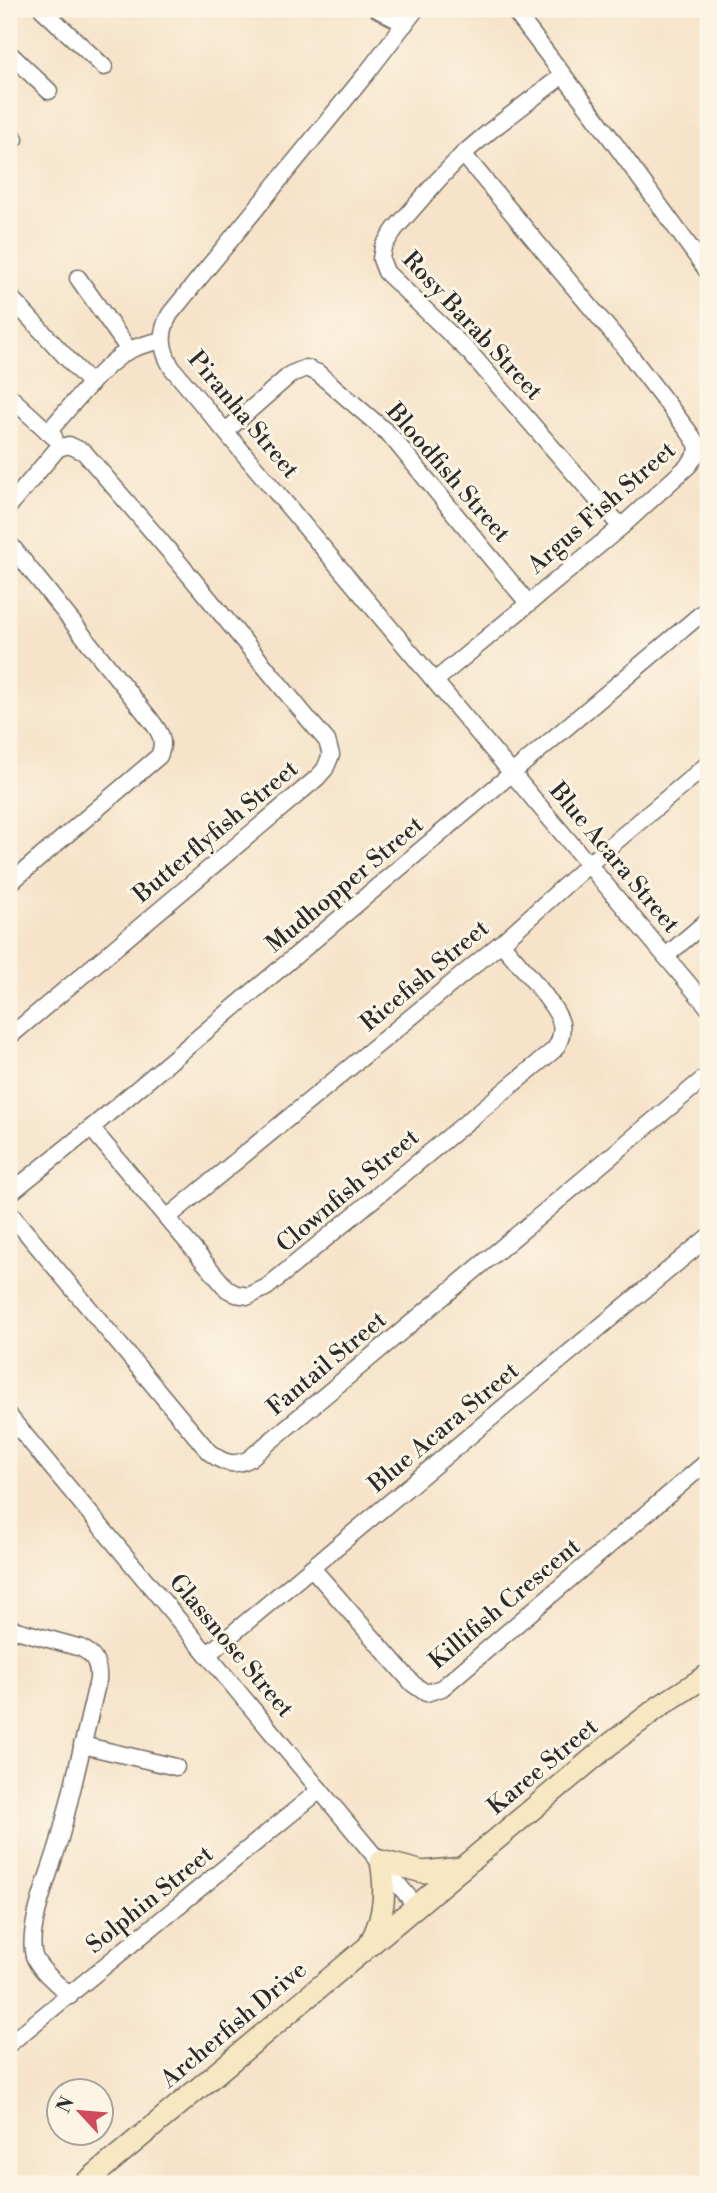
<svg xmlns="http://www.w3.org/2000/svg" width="717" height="2193" viewBox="0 0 717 2193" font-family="'Libre Bodoni',serif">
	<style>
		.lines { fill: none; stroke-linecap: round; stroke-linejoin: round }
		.street-casing { stroke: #726b62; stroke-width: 19 }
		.secondary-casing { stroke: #726b62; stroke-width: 24 }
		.street { stroke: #fff; stroke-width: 16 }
		.secondary { stroke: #f7e8c3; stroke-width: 21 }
		.labels { text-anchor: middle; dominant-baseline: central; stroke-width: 6; stroke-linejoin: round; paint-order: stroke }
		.street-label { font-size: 24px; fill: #2b2b2b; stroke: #fcf5e5 }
	</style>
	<rect width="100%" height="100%" fill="#fcf5e5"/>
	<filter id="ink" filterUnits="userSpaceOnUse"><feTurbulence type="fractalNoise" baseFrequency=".0143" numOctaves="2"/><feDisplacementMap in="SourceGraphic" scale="14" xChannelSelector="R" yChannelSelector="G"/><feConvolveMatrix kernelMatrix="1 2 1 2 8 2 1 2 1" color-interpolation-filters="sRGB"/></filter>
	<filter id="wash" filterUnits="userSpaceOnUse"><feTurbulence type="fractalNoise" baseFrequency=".00686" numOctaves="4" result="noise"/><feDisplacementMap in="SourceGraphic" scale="28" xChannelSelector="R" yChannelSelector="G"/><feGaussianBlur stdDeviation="1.57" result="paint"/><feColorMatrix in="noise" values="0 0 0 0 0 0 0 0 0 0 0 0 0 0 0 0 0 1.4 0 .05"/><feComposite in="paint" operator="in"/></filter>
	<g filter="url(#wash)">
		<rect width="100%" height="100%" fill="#f6e3c9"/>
	</g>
	<g filter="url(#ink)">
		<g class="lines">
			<defs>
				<g id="street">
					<polyline points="42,9 104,67"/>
					<polyline points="377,9 405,24"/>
					<path d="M 416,9 L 366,74 L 170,314 C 159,333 161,349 172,368 L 708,1007"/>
					<polyline points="513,9 596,118 708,272"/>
					<polyline points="9,53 49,91"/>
					<polyline points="563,75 490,131 463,154 438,180 395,229 383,247 381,259 386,272 471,354 621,527"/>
					<polyline points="9,132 15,139"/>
					<polyline points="78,278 129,350"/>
					<polyline points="12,299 91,384"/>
					<polyline points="9,396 54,437"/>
					<polyline points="226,431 291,374 306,368 318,373 390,435 528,603"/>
					<path d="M 48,432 C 68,410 105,362 130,350 C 140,345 151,343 162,340"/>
					<polyline points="9,506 58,448 69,445 84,452 181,565 309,720 327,741 331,755 325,769 317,778 9,1037"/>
					<path d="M 9,543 L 150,719 C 160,732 166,740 159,756 L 9,884"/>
					<polyline points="436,680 621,527 689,465 698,452 697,444 689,432 623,346 463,154"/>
					<polyline points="666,956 708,920"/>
					<path d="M 91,1128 L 227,1289 L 236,1294 L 249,1296 L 267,1287 L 554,1050 C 560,1042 563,1034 561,1024 C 559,1008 514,958 501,943"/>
					<polyline points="9,1194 91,1128 708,608"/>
					<path d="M 9,1212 L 209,1452 C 223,1463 233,1467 249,1459 L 708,1075"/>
					<polyline points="167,1218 501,943 590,863 708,764"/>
					<polyline points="9,1416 417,1907"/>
					<polyline points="312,1568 413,1684 426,1693 442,1688 708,1461"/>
					<path d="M 9,1628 L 81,1648 C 95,1655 99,1665 98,1680 C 85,1734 73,1788 59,1842 C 51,1870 26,1929 34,1956 C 38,1969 60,1986 70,1996"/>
					<polyline points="208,1654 708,1237"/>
					<polyline points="82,1745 176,1767"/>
					<polyline points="9,2044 320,1790"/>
				</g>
				<g id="secondary">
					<path d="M 371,1941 C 385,1915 386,1890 381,1861 L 423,1872 L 462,1868"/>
					<polyline points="84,2184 609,1745 660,1706 708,1675"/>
				</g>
			</defs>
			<use href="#street" class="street-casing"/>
			<use href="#secondary" class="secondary-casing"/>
			<use href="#street" class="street"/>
			<use href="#secondary" class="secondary"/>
		</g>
	</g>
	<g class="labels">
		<g class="street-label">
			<text transform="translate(472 326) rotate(47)">Rosy Barab Street</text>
			<text transform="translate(243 415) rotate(50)">Piranha Street</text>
			<text transform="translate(448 473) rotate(49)">Bloodfish Street</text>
			<text transform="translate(602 508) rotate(-41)">Argus Fish Street</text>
			<text transform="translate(216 832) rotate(-40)">Butterflyfish Street</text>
			<text transform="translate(614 858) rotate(50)">Blue Acara Street</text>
			<text transform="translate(345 885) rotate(-40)">Mudhopper Street</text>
			<text transform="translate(425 976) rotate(-40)">Ricefish Street</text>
			<text transform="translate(348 1191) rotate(-40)">Clownfish Street</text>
			<text transform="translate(327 1364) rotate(-40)">Fantail Street</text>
			<text transform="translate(444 1428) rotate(-40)">Blue Acara Street</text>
			<text transform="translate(505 1604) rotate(-40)">Killifish Crescent</text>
			<text transform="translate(231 1646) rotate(50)">Glassnose Street</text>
			<text transform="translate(543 1767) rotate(-40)">Karee Street</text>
			<text transform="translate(150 1900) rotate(-39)">Solphin Street</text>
			<text transform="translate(234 2025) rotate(-40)">Archerfish Drive</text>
		</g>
	</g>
	<rect width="717" height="2193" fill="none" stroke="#fcf5e5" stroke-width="35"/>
	<g transform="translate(80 2112) rotate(296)"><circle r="33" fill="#fcf5e5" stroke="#a8a49b" stroke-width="2"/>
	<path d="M0-5L12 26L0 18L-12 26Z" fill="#d1495b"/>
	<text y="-10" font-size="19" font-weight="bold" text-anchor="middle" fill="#2b2b2b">N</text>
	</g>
</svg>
